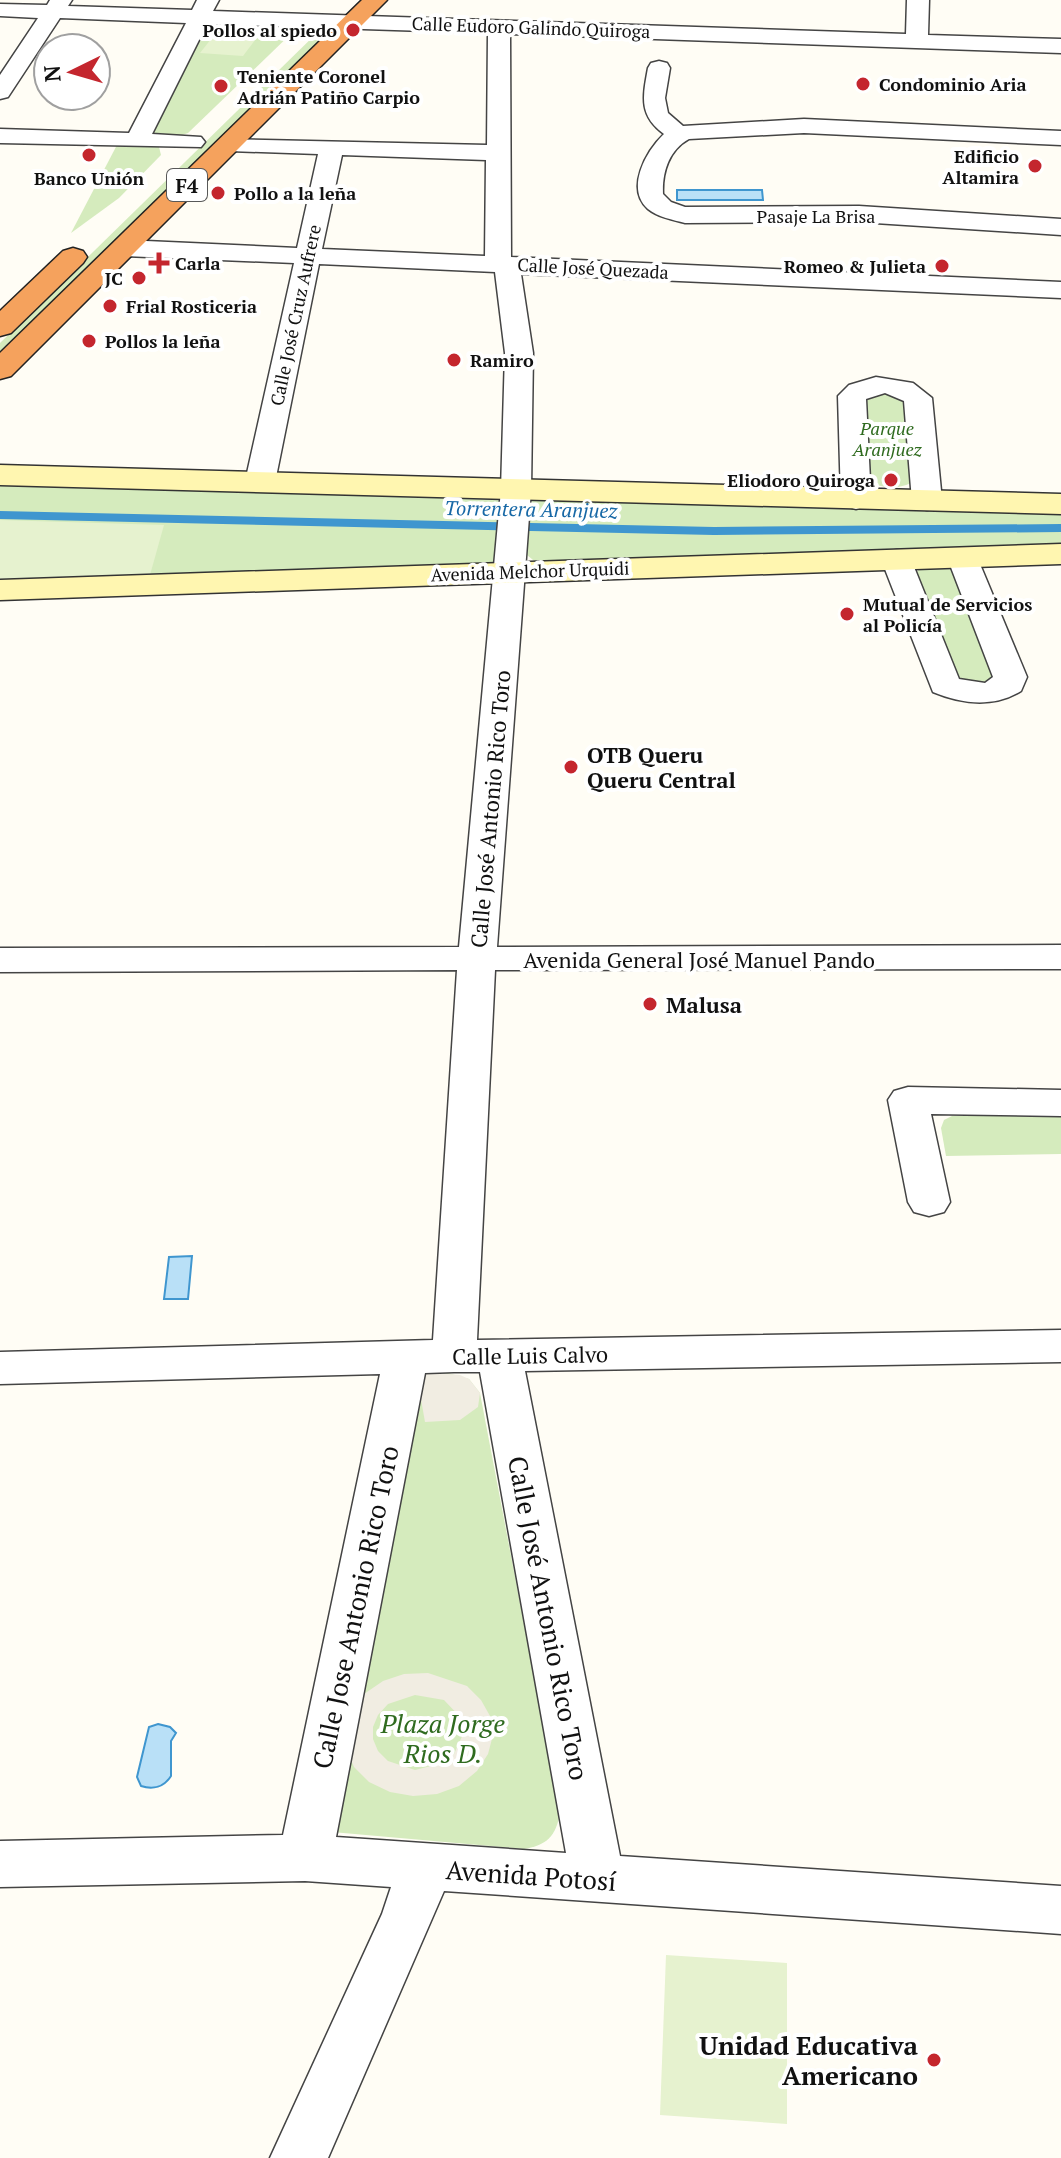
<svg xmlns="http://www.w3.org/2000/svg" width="1061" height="2158" viewBox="0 0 1061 2158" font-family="'PT Serif',serif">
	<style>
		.green { fill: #d5ebbd }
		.pitch { fill: #e6f2cf }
		.plaza { fill: #f1ede2; fill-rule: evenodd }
		.water { fill: #b9e0f7; stroke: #3f96cf; stroke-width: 2 }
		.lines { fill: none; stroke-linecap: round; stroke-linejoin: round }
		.stream { stroke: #3f96cf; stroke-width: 8 }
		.street-casing { stroke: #444; stroke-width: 3 }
		.secondary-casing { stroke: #333; stroke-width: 3 }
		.highway-casing { stroke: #222; stroke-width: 3 }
		.street { fill: #fff; fill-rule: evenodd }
		.secondary { fill: #fff6b0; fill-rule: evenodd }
		.highway { fill: #f5a25d; fill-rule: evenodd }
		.poi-dot { fill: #c4262e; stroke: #fff; stroke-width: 3 }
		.labels { text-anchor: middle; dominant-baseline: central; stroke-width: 8; stroke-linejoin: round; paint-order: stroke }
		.far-street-label { font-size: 18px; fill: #111; stroke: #fff }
		.far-poi-label { font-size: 18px; font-weight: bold; fill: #111; stroke: #fff; text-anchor: start }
		.far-park-label { font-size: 18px; font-style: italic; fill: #2f6b1f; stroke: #fff }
		.shield { fill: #fff; stroke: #585858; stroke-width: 2 }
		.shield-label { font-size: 20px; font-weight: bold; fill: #111 }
		.far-water-label { font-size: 20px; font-style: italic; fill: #1768a6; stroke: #fff }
		.poi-label { font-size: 22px; font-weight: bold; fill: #111; stroke: #fff; text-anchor: start }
		.street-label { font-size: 22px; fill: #111; stroke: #fff }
		.near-street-label { font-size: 26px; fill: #111; stroke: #fff }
		.near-park-label { font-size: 26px; font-style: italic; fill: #2f6b1f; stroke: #fff }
		.near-poi-label { font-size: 26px; font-weight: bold; fill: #111; stroke: #fff; text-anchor: end }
	</style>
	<rect width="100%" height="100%" fill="#fffdf5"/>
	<g class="green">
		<polygon points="206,23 298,27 188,133 179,136 154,135 151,132"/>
		<polygon points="323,27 334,29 0,356 0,343"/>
		<polygon points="118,143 159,147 161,155 119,198 71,233"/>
		<path d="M 878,391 L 904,396 L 911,483 C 896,490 880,489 867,479 L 863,397 Z"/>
		<polygon points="0,484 493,497 501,502 494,562 489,567 0,581"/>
		<polygon points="538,498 1061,512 1061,546 539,565 527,555 524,522 532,501"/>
		<polygon points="946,567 952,569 997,684 958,686 915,573 921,568"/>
		<polygon points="1061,1115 1061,1154 946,1156 941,1128 944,1120 952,1116"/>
		<path d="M 448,1373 L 469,1379 L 480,1393 L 560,1813 C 556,1836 547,1845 524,1849 L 332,1832 L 417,1375 Z"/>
	</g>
	<g class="pitch">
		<polygon points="219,29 261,32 243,56 200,53"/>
		<polygon points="0,520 164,525 150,575 0,581"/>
		<polygon points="666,1955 787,1963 787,2124 660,2115"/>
	</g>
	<g class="plaza">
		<polygon points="416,1371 460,1375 469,1379 480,1393 478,1407 460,1420 425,1422"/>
		<path d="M 428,1673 L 467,1686 L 481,1700 L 490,1716 L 493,1735 L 488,1754 L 477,1771 L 459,1786 L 437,1794 L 413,1796 L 390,1792 L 369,1782 L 354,1767 L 346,1749 L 351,1710 L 364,1694 L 383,1681 L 404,1674 ZM 415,1695 L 444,1700 L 462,1719 L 464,1732 L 454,1754 L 443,1763 L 415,1770 L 388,1761 L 378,1751 L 373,1739 L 373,1727 L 378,1715 L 388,1704 Z"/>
	</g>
	<g class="water">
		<polygon points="677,190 762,190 763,200 677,200"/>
		<polygon points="192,1256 188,1299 164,1299 169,1257"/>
		<path d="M 158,1724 L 170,1727 L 176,1733 L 171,1741 L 171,1776 C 164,1787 153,1790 141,1786 L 137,1777 L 149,1727 Z"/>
	</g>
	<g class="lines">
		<polyline class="stream" points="0,515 714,531 1061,528"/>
		<defs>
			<g id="street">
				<path d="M 50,0 L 72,0 L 68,6 L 192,10 L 197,0 L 219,0 L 213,11 L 906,34 L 907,0 L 929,0 L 928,35 L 1061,39 L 1061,53 L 510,34 L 511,257 L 1061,282 L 1061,298 L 521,274 L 533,353 L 531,490 L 497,947 L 1061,945 L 1061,969 L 495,970 L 477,1340 L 1061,1330 L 1061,1362 L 525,1371 L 620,1856 L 1061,1886 L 1061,1934 L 444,1891 L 328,2158 L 270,2158 L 382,1914 L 391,1887 L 305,1881 L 0,1887 L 0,1841 L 283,1835 L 380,1374 L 0,1384 L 0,1352 L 433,1340 L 457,970 L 0,972 L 0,948 L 459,947 L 501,490 L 505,353 L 495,272 L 319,264 L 275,482 L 270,488 L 260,491 L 250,488 L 245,482 L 294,263 L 124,256 L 115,253 L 111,248 L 115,243 L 124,240 L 297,248 L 318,154 L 229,151 L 221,149 L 217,144 L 221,139 L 487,145 L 488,33 L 207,24 L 152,134 L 201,137 L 205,142 L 201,147 L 0,143 L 0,129 L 129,133 L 186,23 L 60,18 L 8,97 L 0,99 L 0,75 L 38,18 L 0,16 L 0,4 L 47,5 ZM 342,155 L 486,160 L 485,256 L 322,249 ZM 454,1372 L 480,1372 L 566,1853 L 336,1837 L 425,1373 Z"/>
				<path d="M 659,61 L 667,63 L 670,68 L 665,98 L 668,113 L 683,126 L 804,119 L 1061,131 L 1061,145 L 804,133 L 689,139 C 669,150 662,172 663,194 L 671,202 L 685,207 L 859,206 L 1061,219 L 1061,235 L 859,222 L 685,223 C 673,220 658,217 648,209 C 625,189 646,151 664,134 C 638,115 643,96 648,68 L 651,63 Z"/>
				<polygon points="876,377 913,383 932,398 942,501 938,507 927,510 916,507 912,501 904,401 885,393 866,399 871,500 867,506 856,509 845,506 841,500 838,396 849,385"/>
				<path d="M 962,548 L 973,550 L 977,557 L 1027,677 L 1021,691 C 993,708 962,704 933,692 L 881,559 L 886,552 L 897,550 L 908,552 L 959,679 L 985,683 L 993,677 L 947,557 L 951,550 Z"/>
				<polygon points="908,1087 1061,1090 1061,1116 931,1114 950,1202 944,1212 929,1216 914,1212 908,1202 888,1100 894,1091"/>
			</g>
			<g id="secondary">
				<polygon points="0,465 1061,494 1061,514 0,485"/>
				<polygon points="1061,544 1061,564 0,600 0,580"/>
			</g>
			<g id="highway">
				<polygon points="362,0 387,0 11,376 0,379 0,353"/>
				<polygon points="73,248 83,251 87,257 83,263 11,333 0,336 0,311 63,251"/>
			</g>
		</defs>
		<use href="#street" class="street-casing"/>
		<use href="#secondary" class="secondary-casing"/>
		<use href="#highway" class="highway-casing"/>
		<use href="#street" class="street"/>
		<use href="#secondary" class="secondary"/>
		<use href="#highway" class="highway"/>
	</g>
	<g class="poi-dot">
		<circle cx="353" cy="30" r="8"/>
		<circle cx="863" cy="84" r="8"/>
		<circle cx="221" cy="86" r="8"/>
		<circle cx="89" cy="155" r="8"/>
		<circle cx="1035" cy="166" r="8"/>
		<circle cx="218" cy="193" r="8"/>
		<path d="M155 251h8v8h8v8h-8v8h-8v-8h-8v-8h8z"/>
		<circle cx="942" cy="266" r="8"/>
		<circle cx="139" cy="278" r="8"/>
		<circle cx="110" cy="306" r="8"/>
		<circle cx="89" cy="341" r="8"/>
		<circle cx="454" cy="360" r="8"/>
		<circle cx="891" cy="480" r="8"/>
		<circle cx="847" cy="614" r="8"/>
		<circle cx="571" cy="767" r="8"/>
		<circle cx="650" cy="1004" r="8"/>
		<circle cx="934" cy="2060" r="8"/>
	</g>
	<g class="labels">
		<g class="far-street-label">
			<text transform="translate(531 27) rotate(2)">Calle Eudoro Galindo Quiroga</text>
			<text x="816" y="216">Pasaje La Brisa</text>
			<text transform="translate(593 268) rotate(3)">Calle José Quezada</text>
			<text transform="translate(295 315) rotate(-78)">Calle José Cruz Aufrere</text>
			<text transform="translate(530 571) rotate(-2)">Avenida Melchor Urquidi</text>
		</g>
		<g class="far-poi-label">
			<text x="337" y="30" text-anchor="end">Pollos al spiedo</text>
			<text x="237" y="76">Teniente Coronel<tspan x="237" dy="21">Adrián Patiño Carpio</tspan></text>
			<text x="879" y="84">Condominio Aria</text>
			<text x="1019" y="156" text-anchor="end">Edificio<tspan x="1019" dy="21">Altamira</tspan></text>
			<text x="89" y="178" text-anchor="middle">Banco Unión</text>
			<text x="234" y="193">Pollo a la leña</text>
			<text x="175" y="263">Carla</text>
			<text x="926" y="266" text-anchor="end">Romeo &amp; Julieta</text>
			<text x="123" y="278" text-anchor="end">JC</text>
			<text x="126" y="306">Frial Rosticeria</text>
			<text x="105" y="341">Pollos la leña</text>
			<text x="470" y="360">Ramiro</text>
			<text x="875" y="480" text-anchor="end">Eliodoro Quiroga</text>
			<text x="863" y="604">Mutual de Servicios<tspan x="863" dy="21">al Policía</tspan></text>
		</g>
		<g class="far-park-label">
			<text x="887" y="428">Parque<tspan x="887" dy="21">Aranjuez</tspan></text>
		</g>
		<rect class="shield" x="167" y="169" width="40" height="32" rx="6"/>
		<g class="shield-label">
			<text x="187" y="185">F4</text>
		</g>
		<g class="far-water-label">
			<text transform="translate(531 509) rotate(1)">Torrentera Aranjuez</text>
		</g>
		<g class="poi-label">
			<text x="587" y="754">OTB Queru<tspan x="587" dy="25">Queru Central</tspan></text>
			<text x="666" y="1004">Malusa</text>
		</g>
		<g class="street-label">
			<text transform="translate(490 809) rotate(-85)">Calle José Antonio Rico Toro</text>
			<text x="699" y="959">Avenida General José Manuel Pando</text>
			<text transform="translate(530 1355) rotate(-1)">Calle Luis Calvo</text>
		</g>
		<g class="near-street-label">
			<text transform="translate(355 1607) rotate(-78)">Calle Jose Antonio Rico Toro</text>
			<text transform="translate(549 1618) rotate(79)">Calle José Antonio Rico Toro</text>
			<text transform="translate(531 1875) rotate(4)">Avenida Potosí</text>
		</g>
		<g class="near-park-label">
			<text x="443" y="1723">Plaza Jorge<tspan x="443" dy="30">Rios D.</tspan></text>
		</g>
		<g class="near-poi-label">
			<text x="918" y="2045">Unidad Educativa<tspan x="918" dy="30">Americano</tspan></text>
		</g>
	</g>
	<g transform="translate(72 72) rotate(265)"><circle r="38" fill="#ffffff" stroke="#a0a0a0" stroke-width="2"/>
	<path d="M0-6L14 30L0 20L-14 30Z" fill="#c4262e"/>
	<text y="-12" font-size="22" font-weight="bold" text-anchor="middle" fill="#111111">N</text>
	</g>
</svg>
